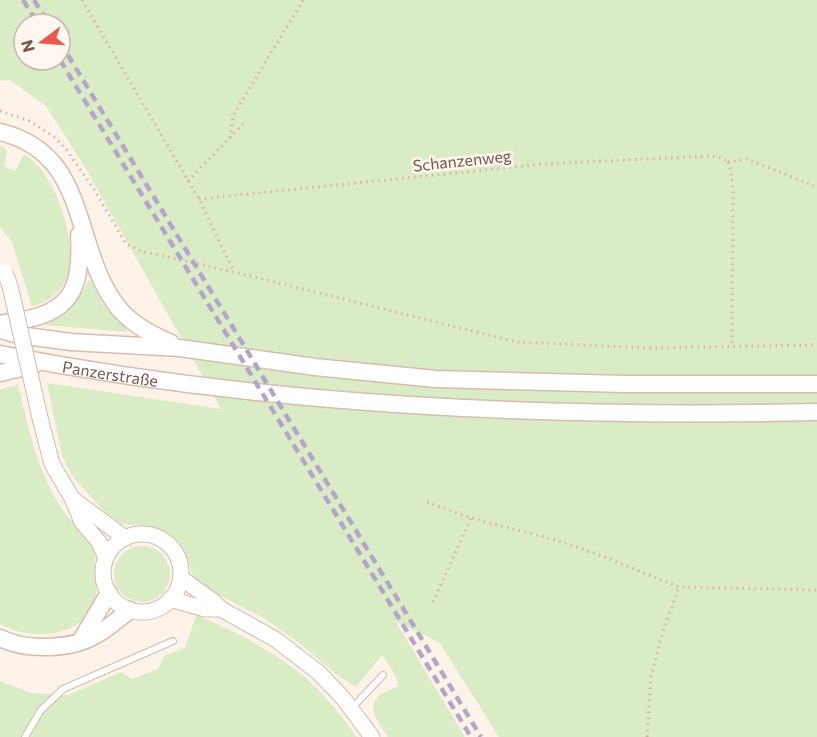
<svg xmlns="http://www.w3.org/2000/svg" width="817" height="737" viewBox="0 0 817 737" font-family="Commissioner,sans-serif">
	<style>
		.green { fill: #daecc6; fill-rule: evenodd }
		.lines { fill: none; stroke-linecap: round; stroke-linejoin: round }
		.service-casing { stroke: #d3bbb0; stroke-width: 8 }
		.tertiary-casing { stroke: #d3bbb0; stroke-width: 17 }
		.secondary-casing { stroke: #d8bcb0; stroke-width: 19 }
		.path { stroke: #d9b0a2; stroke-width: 3; stroke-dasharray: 1.5 4.5; stroke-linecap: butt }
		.service { stroke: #fff; stroke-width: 6 }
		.tertiary { stroke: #fff; stroke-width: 15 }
		.secondary { stroke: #fff; stroke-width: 16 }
		.rail { stroke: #b4a6c9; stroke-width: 4.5; stroke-dasharray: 9 6; stroke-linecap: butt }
		.tertiary-bridge-casing { stroke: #d3bbb0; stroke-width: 17; stroke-linecap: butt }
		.tertiary-bridge { stroke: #fff; stroke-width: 15 }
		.labels { text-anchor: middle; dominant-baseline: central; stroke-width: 5; stroke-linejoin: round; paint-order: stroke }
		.street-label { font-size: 16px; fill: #79564b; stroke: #fff7f0 }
	</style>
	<rect width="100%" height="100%" fill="#fdf3e9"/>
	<g class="green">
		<path d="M 0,0 L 817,0 L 817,737 L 499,737 L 439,642 L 396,622 L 465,737 L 388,737 C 380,725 364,706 381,694 C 387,690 393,690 398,685 L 396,677 L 382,655 L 356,687 L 337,675 L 299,643 L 265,619 L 204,587 L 194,578 L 183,548 L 166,532 L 147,526 L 120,524 L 103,510 L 73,477 L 62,456 L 47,383 L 221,409 L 86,169 L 46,106 L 10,80 L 0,81 ZM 24,24 L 60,24 L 60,60 L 24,60 Z"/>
		<path d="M 0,146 L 4,147 L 7,152 L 4,166 L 15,171 L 24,154 C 47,169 57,194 65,220 C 75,258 76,293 32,307 L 12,242 L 0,227 Z"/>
		<path d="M 88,280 L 91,281 L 103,304 L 127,330 L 127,332 L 45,325 C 64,314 80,302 88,280 Z"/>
		<path d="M 18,384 C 29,429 36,467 61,508 C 70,522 87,532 94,547 C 97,556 94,565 95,574 C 96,584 98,593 95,602 C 88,629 50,638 26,633 C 17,632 8,628 0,624 L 0,390 Z"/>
		<circle cx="142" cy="574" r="28"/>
		<path d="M 196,615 C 235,631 276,652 308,680 C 327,697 342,717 357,737 L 0,737 L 0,681 L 31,693 L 68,695 L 121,672 L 132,679 L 158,669 L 164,656 L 185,648 Z"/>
	</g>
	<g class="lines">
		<defs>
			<g id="service">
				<polyline points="352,708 383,675"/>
				<polyline points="25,737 41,710 63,689 173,641"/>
			</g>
			<g id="tertiary">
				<polyline points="41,422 52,464 72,498 82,522 99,542 106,558"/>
				<polyline points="74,500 125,538"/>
				<circle cx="142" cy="573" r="39"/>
				<polyline points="181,578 213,601 221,609 275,639 318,672 343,698 372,737"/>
				<polyline points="170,599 205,609 221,609"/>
			</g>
			<g id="secondary">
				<path d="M 0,132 C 93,154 70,251 121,311 C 135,326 153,335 171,343"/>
				<path d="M 4,323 C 15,321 26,320 36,317 C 79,305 81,273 79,235"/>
				<polyline points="0,330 19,335 71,342 180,348 315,367 436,379 626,384 817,384"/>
				<path id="s1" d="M 0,354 C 269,406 544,418 817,412"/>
				<polyline points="0,373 34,365"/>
				<path d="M 0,638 C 26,651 71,650 96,635 C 108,629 119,618 130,610"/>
				<polyline points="81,640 109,593"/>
			</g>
		</defs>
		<use href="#service" class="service-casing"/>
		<use href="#tertiary" class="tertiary-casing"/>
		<use href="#secondary" class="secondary-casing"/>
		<g class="path">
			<polyline points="82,0 199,199 234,272"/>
			<polyline points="0,111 30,121 54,137 66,149 94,189 126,244 141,251 234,272 517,342 649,348 817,345"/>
			<polyline points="230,138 233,116 303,0"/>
			<polyline points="728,162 731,172 733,190 732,345"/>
			<polyline points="728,162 747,159 817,187"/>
			<polyline points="188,181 243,124"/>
			<polyline points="199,199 543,164 712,156 722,158 728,162"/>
			<polyline points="427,502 471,518 556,540 602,556 679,587 817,590"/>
			<polyline points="433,602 471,518"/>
			<polyline points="647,737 651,677 663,631 679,587"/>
		</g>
		<use href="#service" class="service"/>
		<use href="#tertiary" class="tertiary"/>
		<use href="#secondary" class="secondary"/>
		<g class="rail">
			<polyline points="23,0 38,24"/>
			<polyline points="34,0 49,24"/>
			<polyline points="60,42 481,737"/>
			<polyline points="60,60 471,737"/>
		</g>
		<defs>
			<polyline id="tertiary-bridge" points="5,272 10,286 41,422"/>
		</defs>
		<use href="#tertiary-bridge" class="tertiary-bridge-casing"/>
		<use href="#tertiary-bridge" class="tertiary-bridge"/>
	</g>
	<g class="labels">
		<g class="street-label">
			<text transform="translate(462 160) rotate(-6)">Schanzenweg</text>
			<text stroke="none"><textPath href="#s1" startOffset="112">Panzerstraße</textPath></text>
		</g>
	</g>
	<g transform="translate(42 42) rotate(254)"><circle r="28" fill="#fff7f0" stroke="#c9b7ae" stroke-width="1.5"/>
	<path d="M0-4.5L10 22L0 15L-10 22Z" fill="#ea5a4b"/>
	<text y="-9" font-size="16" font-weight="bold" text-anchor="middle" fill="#79564b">N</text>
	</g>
</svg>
